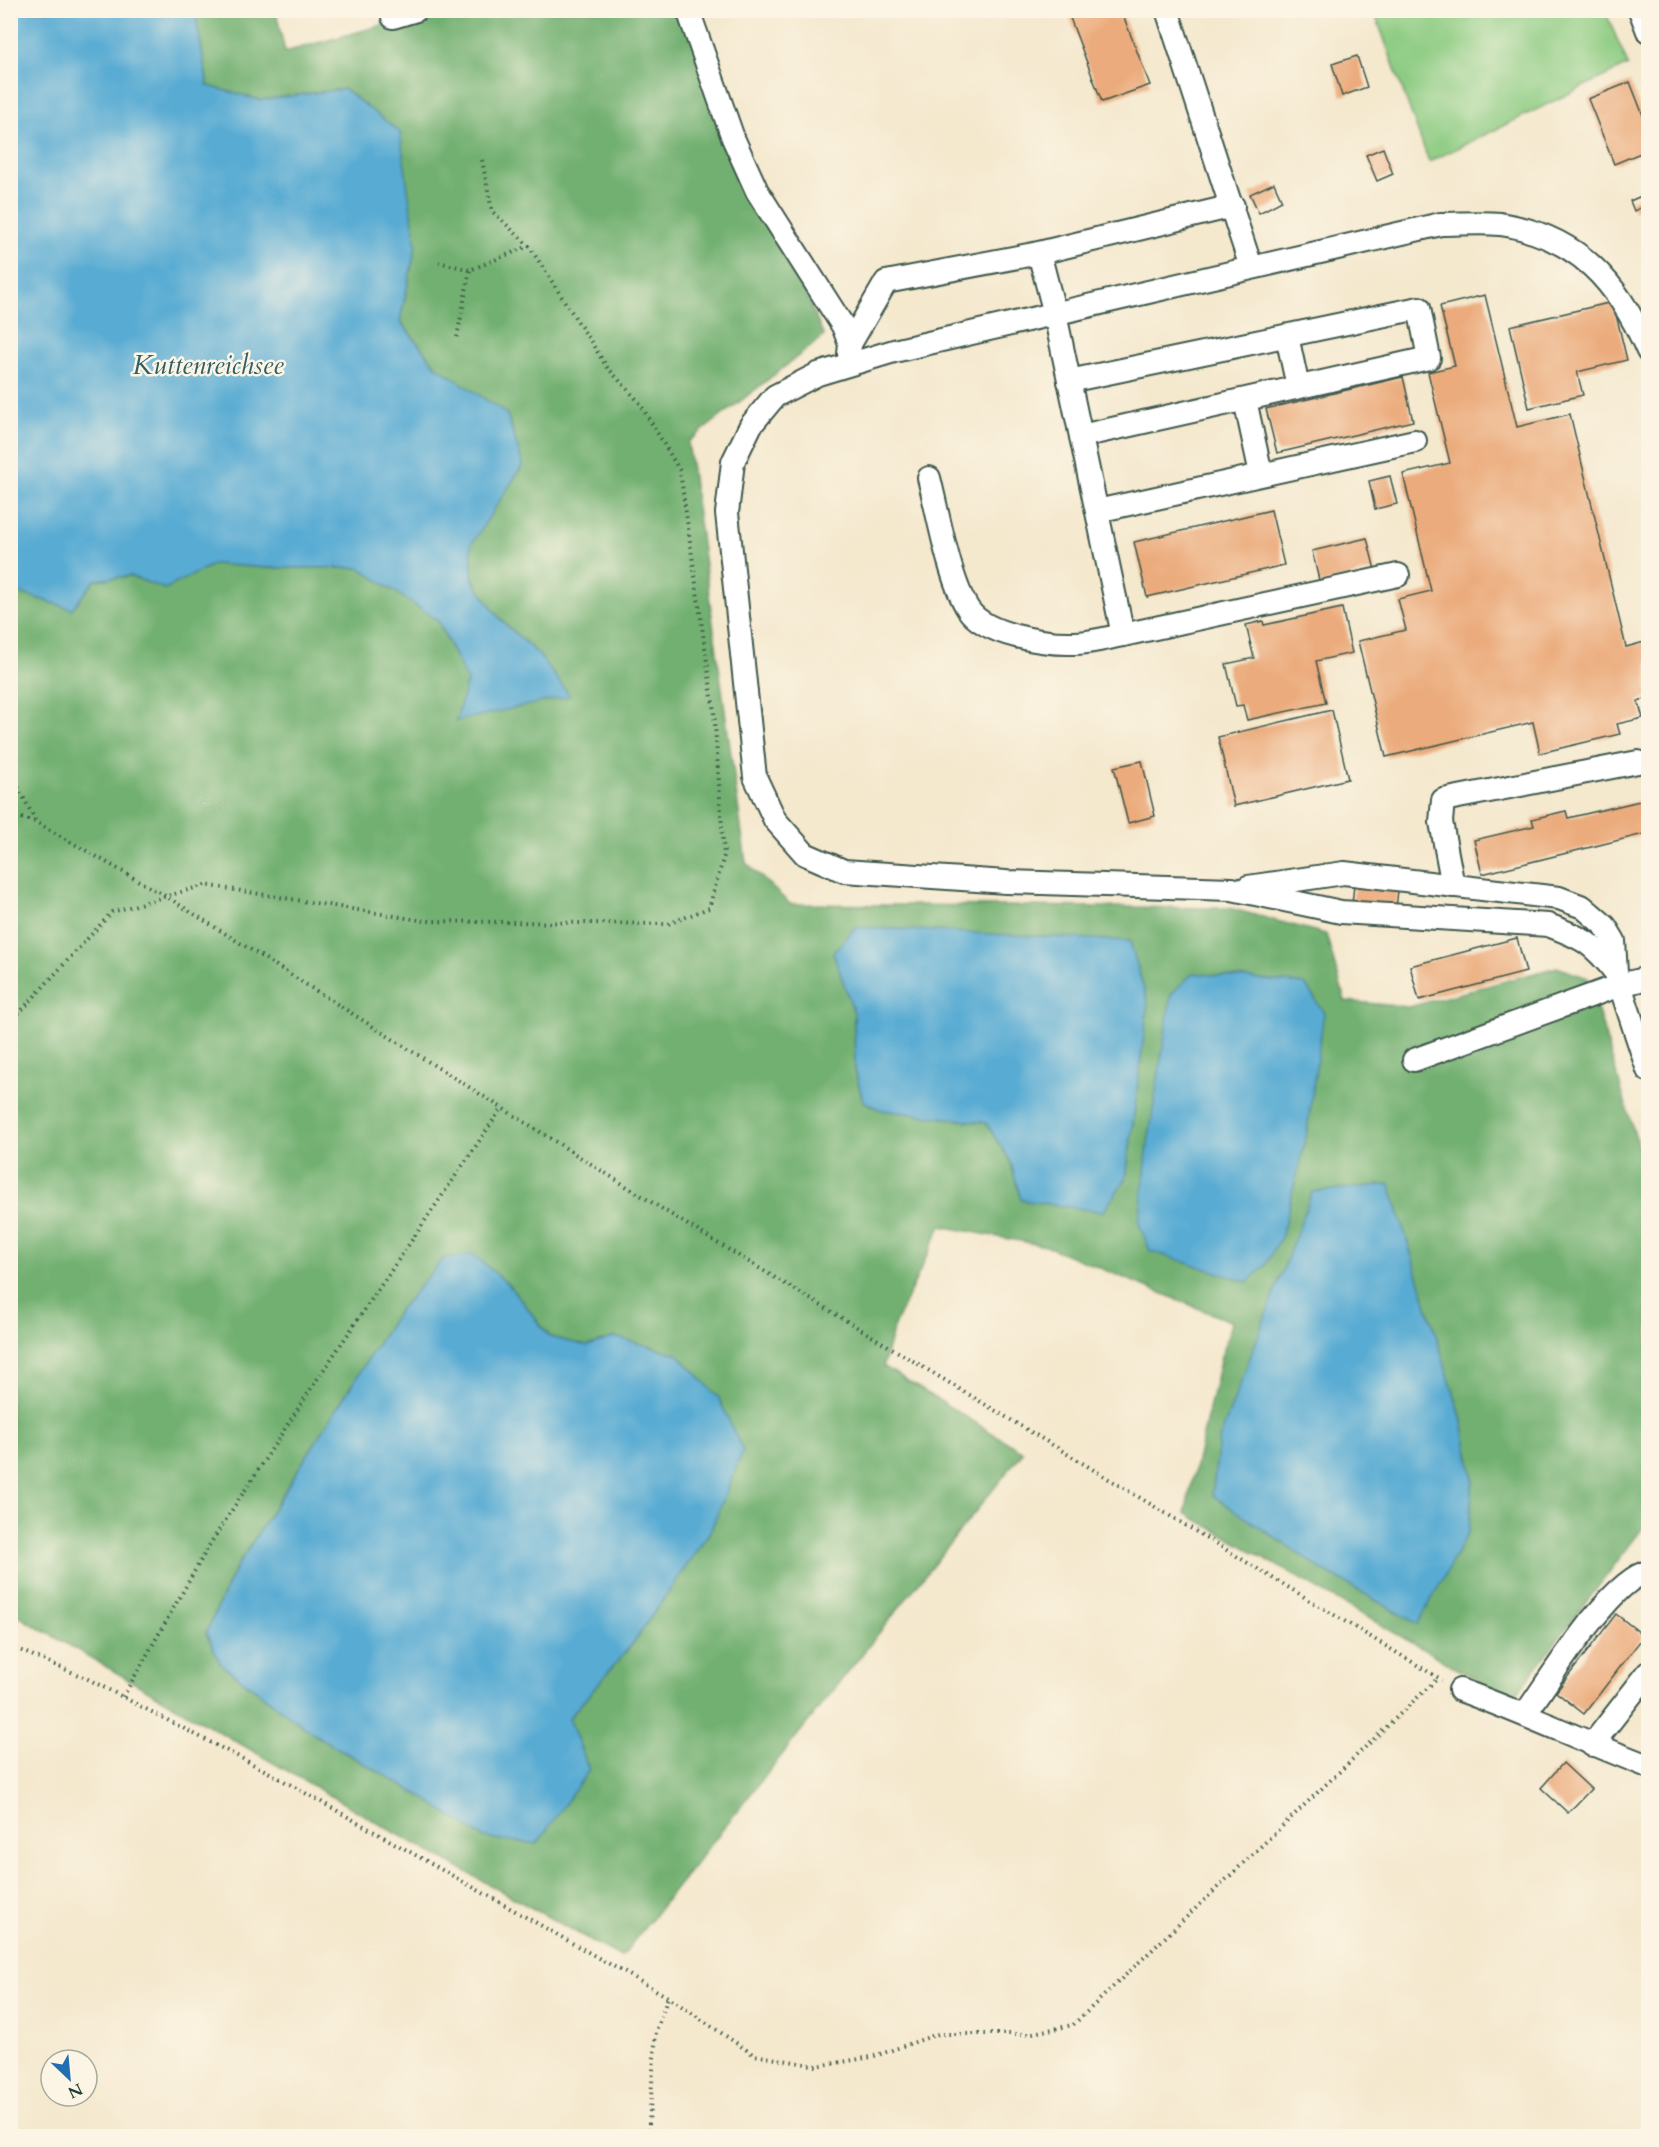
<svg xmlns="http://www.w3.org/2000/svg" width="1659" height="2147" viewBox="0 0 1659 2147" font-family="Cardo,serif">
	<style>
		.green { fill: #8ecc83; stroke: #56845c; stroke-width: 1.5 }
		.forest { fill: #72b071; stroke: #487652; stroke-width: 1.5; fill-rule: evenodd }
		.water { fill: #58abd3; stroke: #3c7484; stroke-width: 1.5 }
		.building { fill: #ebab7c }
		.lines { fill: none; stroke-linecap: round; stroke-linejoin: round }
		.minor-casing { stroke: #3f574b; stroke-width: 26 }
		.path { stroke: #3f574b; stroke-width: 4; stroke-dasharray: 1.5 4.5; stroke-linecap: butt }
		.minor { stroke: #fff; stroke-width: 22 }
		.labels { text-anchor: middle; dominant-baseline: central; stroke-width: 5; stroke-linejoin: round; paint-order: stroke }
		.water-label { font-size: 27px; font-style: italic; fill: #305e64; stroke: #fcf5e5 }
	</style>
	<rect width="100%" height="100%" fill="#fcf5e5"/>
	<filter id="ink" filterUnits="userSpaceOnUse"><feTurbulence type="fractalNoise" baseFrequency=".0167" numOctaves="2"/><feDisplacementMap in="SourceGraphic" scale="12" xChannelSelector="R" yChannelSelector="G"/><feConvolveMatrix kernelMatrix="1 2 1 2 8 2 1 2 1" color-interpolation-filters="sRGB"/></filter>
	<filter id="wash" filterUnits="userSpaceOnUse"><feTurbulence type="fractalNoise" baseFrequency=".008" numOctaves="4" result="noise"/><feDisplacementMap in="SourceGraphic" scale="24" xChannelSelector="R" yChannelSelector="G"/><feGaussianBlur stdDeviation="1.35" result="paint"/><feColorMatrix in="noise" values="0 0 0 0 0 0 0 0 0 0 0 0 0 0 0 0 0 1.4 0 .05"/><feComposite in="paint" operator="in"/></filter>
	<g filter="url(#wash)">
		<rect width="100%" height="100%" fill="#f4e8cd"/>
		<polygon class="green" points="1374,11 1605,11 1628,65 1429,162"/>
		<path class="forest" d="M 195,11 L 276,11 L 285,52 L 433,11 L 683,11 L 824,336 L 688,442 L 746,863 L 790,904 L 1229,908 L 1326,934 L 1345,1001 L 1409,1007 L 1557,967 L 1588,978 L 1648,1179 L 1648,1521 L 1512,1700 L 1185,1513 L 1221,1357 L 1232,1322 L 1046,1246 L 941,1226 L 894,1326 L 883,1366 L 1023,1452 L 621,1957 L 390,1830 L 11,1612 L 10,590 L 72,609 L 95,580 L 130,576 L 165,589 L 214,564 L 268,568 L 360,568 L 438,621 L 467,681 L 457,721 L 539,655 C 509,627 463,593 471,546 C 471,540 516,477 523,465 L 507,414 L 436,366 L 400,321 L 416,245 L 344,89 L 260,100 L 208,86 ZM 1130,941 L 1148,1003 L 1126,1179 L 1021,1200 L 1010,1160 L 986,1123 L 881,1110 L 863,1101 L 855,1069 L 854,1014 ZM 1312,1192 L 1423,1294 L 1461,1417 L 1473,1479 L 1271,1308 ZM 509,1285 L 550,1337 L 587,1346 L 615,1337 L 710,1532 L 633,1643 L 569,1718 L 589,1770 L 484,1838 L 424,1798 L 315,1735 L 221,1664 L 206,1633 L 234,1571 L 399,1310 Z"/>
		<g class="water">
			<polygon points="10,11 195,11 208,86 260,100 344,89 400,132 416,245 400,321 436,366 507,414 523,465 471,545 473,581 500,619 539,655 570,696 456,721 467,681 438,621 360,568 268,568 214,564 165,589 130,576 95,580 72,609 11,590"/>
			<polygon points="855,927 1130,941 1148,1003 1126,1179 1103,1212 1021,1200 1010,1160 986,1123 881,1110 863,1101 855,1069 854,1013 833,953"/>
			<polygon points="1193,973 1305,984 1324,1013 1306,1137 1282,1235 1265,1266 1247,1282 1150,1251 1139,1224 1148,1143 1171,994"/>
			<polygon points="1390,1184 1461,1417 1473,1479 1469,1531 1418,1624 1324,1571 1212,1495 1219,1440 1312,1192"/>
			<polygon points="473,1254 509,1285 550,1337 587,1346 615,1337 678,1354 718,1397 743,1451 710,1532 633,1643 569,1718 589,1770 537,1844 484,1838 424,1798 315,1735 221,1664 206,1633 234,1571 399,1310 444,1258"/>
		</g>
		<g id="blocks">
			<g class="building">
				<polygon points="1067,10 1121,10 1150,85 1102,102"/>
				<polygon points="1357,56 1367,87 1342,96 1332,64"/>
				<polygon points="1630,82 1648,128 1648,150 1614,164 1588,99"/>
				<polygon points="1383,148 1393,174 1377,181 1366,155"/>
				<polygon points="1274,183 1282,201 1259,213 1250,194"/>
				<polygon points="1648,193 1648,204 1634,211 1630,201"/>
				<polygon points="1485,295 1517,427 1570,414 1626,647 1648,641 1648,698 1638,701 1643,718 1617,724 1620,734 1540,753 1533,722 1386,757 1358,641 1406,630 1398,599 1431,591 1403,474 1450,463 1428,372 1455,366 1440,306"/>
				<polygon points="1613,302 1627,360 1577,372 1583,395 1529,408 1510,326"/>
				<polygon points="1403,377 1413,421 1277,453 1266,409"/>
				<polygon points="1390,476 1397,504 1375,509 1369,481"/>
				<polygon points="1271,510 1284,565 1147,597 1134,542"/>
				<polygon points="1367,538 1375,570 1320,584 1312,551"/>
				<polygon points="1342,608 1352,653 1316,661 1326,703 1247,720 1243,705 1236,706 1226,664 1254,658 1246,625 1263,621 1264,625"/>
				<polygon points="1332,710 1348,779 1234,806 1218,737"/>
				<polygon points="1142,761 1155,816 1128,823 1114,767"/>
				<polygon points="1648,799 1648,833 1482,874 1474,840 1534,826 1532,819 1566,811 1568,818"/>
				<polygon points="1354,885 1398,890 1396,909 1352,904"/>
				<polygon points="1517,938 1526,972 1419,1000 1410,966"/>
				<polygon points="1616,1614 1644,1636 1584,1714 1556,1692"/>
				<polygon points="1563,1763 1591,1789 1568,1813 1541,1788"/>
			</g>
		</g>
	</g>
	<g filter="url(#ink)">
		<use href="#blocks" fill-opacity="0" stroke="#3f574b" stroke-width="1.5"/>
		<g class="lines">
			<defs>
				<g id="minor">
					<polyline points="688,10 733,138 757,191 843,326 850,344 849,354"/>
					<polyline points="1167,10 1251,267"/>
					<polyline points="1640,10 1648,31"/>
					<polyline points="393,17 416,10"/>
					<polyline points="1039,253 1055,314 1123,635 1398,575"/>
					<polyline points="1287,336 1298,387"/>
					<polyline points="850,344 886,282 1039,253 1233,206"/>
					<polyline points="1069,381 1419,308 1429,358 1081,436"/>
					<polyline points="1245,400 1261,474"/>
					<path d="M 929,478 C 938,513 949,579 968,609 C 985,635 1045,644 1074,643 C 1090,643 1107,638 1123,635"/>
					<polyline points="1097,511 1415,441"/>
					<polyline points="1453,886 1441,822 1443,800 1638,762"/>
					<polyline points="1248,887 1344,873 1559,898 1583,907 1605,926 1614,941 1616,973 1648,1070"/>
					<path d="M 1616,973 C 1593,943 1583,938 1548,925 L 1341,912 L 1232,889 L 1006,882 L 844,871 L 805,854 L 775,820 L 755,777 L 727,513 L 733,462 L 751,425 L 775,396 L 818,374 L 894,351 L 1441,224 C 1460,224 1481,222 1500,224 C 1578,236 1618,282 1648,351"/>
					<polyline points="1414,1060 1620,985 1648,978"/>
					<path d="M 1460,1690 C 1524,1713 1585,1742 1648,1766"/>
					<path d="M 1526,1713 C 1548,1682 1612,1578 1648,1572"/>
					<polyline points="1592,1745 1648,1673"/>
				</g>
			</defs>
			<use href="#minor" class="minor-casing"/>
			<g class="path">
				<polyline points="482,160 492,211 529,246"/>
				<polyline points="457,337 470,270"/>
				<polyline points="10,771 36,822"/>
				<polyline points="10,815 36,822 167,897 691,1227 1442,1680"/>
				<polyline points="10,1023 112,912 205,885 425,921 668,924 709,908 724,856 714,711 680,471 639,402 607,367 529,246 470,270 439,262"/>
				<polyline points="10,1646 88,1679 268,1772 668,1997 754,2055 817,2066 872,2057 938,2034 1028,2034 1073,2025 1438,1678"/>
				<polyline points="123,1697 210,1544 316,1381 501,1109"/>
				<polyline points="648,2136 656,2031 668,1997"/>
			</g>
			<use href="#minor" class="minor"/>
		</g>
	</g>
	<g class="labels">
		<g class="water-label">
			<text x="208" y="365">Kuttenreichsee</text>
		</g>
	</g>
	<rect width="1659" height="2147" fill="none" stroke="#fcf5e5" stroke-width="36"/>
	<g transform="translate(69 2078) rotate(154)"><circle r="28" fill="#fcf5e5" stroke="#a4ab9e" stroke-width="1.5"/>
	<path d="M0-4.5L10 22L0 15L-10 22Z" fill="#1f6fb2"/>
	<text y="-9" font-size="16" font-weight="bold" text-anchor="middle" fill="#1f3d34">N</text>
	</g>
</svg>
